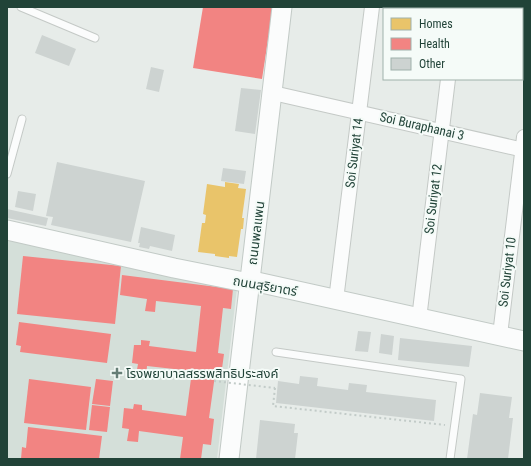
<svg xmlns="http://www.w3.org/2000/svg" width="531" height="466" viewBox="0 0 531 466" font-family="'Roboto Condensed','Noto Sans Thai',sans-serif">
	<style>
		.built { fill: #d4dfd9 }
		.homes { fill: #e9c46a }
		.health { fill: #f28482 }
		.building { fill: #cdd3d1 }
		.lines { fill: none; stroke-linecap: round; stroke-linejoin: round }
		.lane-casing { stroke: #c4c9c6; stroke-width: 9 }
		.street-casing { stroke: #c4c9c6; stroke-width: 16 }
		.secondary-casing { stroke: #c2cac6; stroke-width: 21 }
		.path { stroke: #c2cbc8; stroke-width: 2; stroke-dasharray: 2 3; stroke-linecap: butt }
		.lane { stroke: #fbfcfc; stroke-width: 7 }
		.street { stroke: #fbfcfc; stroke-width: 14 }
		.secondary { stroke: #fbfcfc; stroke-width: 19 }
		.path-bridge { stroke: #c2cbc8; stroke-width: 2; stroke-dasharray: 2 3; stroke-linecap: butt }
		.poi-dot { fill: #667e76; stroke: #f5fbf8; stroke-width: 1.5 }
		.labels { text-anchor: middle; dominant-baseline: central; stroke-width: 4; stroke-linejoin: round; paint-order: stroke }
		.street-label { font-size: 13px; fill: #214338; stroke: #f5fbf8 }
		.poi-label { font-size: 13px; fill: #214338; stroke: #f5fbf8; text-anchor: start }
	</style>
	<rect width="100%" height="100%" fill="#e7ece9"/>
	<polygon class="built" points="7,237 237,288 217,459 7,459"/>
	<polygon class="homes" points="225,182 239,184 238,188 246,189 242,218 244,218 243,229 241,229 237,257 229,256 229,258 215,256 215,254 198,252 202,223 205,223 206,215 203,214 207,184 225,187"/>
	<g class="health">
		<polygon points="203,7 273,7 262,79 193,68"/>
		<polygon points="23,256 121,266 115,324 17,314"/>
		<polygon points="122,275 233,289 231,309 223,308 218,353 224,354 221,376 215,375 209,418 214,419 211,445 203,444 201,459 180,459 183,437 139,431 138,442 127,441 129,429 122,428 124,408 133,409 134,404 142,405 142,410 186,416 192,371 147,366 146,377 136,375 138,364 132,363 134,345 141,345 141,340 150,341 149,346 196,352 201,306 156,301 155,312 145,311 147,299 120,295"/>
		<polygon points="19,322 111,334 107,363 20,352 21,346 16,345"/>
		<polygon points="29,379 91,387 86,430 24,423"/>
		<polygon points="96,379 113,381 110,406 92,404"/>
		<polygon points="92,405 110,407 107,432 89,430"/>
		<polygon points="28,427 102,436 99,459 21,459 22,447 26,448"/>
	</g>
	<g class="building">
		<polygon points="42,35 76,49 69,66 35,53"/>
		<polygon points="151,67 164,70 159,92 146,89"/>
		<polygon points="241,88 261,90 255,134 235,131"/>
		<polygon points="57,162 145,181 131,242 51,225 53,217 46,216"/>
		<polygon points="223,168 246,171 244,184 221,181"/>
		<polygon points="18,191 36,194 33,211 15,207"/>
		<polygon points="7,209 48,218 46,226 7,218"/>
		<polygon points="141,227 175,235 172,251 150,246 149,249 139,247 140,243 138,243"/>
		<polygon points="358,331 371,332 368,352 355,351"/>
		<polygon points="381,334 394,336 392,355 379,353"/>
		<polygon points="400,338 472,346 469,367 398,360"/>
		<polygon points="300,376 318,378 317,386 348,390 349,383 367,385 366,392 436,400 434,421 276,403 278,381 299,384"/>
		<polygon points="480,393 512,397 509,418 513,418 508,459 467,459 473,414 477,415"/>
		<polygon points="260,420 295,424 294,433 298,433 295,459 256,459"/>
	</g>
	<g class="lines">
		<defs>
			<g id="lane">
				<polyline points="21,7 95,38"/>
				<polyline points="7,174 22,119"/>
				<polyline points="276,352 461,379 450,459"/>
			</g>
			<g id="street">
				<polyline points="457,9 457,7"/>
				<polyline points="273,93 524,150"/>
				<polyline points="336,300 372,7"/>
				<polyline points="419,319 448,79"/>
				<polyline points="500,335 524,137"/>
			</g>
			<g id="secondary">
				<polyline points="7,230 174,268 239,281 257,282 524,341"/>
				<polyline points="229,459 282,7"/>
			</g>
		</defs>
		<use href="#lane" class="lane-casing"/>
		<use href="#street" class="street-casing"/>
		<use href="#secondary" class="secondary-casing"/>
		<polyline class="path" points="275,388 273,406 445,425"/>
		<use href="#lane" class="lane"/>
		<use href="#street" class="street"/>
		<use href="#secondary" class="secondary"/>
		<polyline class="path-bridge" points="214,381 275,388"/>
	</g>
	<path class="poi-dot" d="M115 367h4v4h4v4h-4v4h-4v-4h-4v-4h4z"/>
	<g class="labels">
		<g class="street-label">
			<text transform="translate(422 126) rotate(13)">Soi Buraphanai 3</text>
			<text transform="translate(354 153) rotate(-83)">Soi Suriyat 14</text>
			<text transform="translate(433 199) rotate(-83)">Soi Suriyat 12</text>
			<text transform="translate(256 233) rotate(-83)">ถนนพลแพน</text>
			<text transform="translate(507 272) rotate(-83)">Soi Suriyat 10</text>
			<text transform="translate(265 286) rotate(10)">ถนนสุริยาตร์</text>
		</g>
		<g class="poi-label">
			<text x="126" y="373">โรงพยาบาลสรรพสิทธิประสงค์</text>
		</g>
	</g>
	<rect width="531" height="466" fill="none" stroke="#214338" stroke-width="16"/>
	<rect x="383" y="8" width="140" height="72" fill="#f5fbf8" stroke="#a0b1ab"/>
	<rect x="391" y="18" width="20" height="12" fill="#e9c46a" stroke="#a0b1ab"/>
	<text x="419" y="28" font-size="12" fill="#214338">Homes</text>
	<rect x="391" y="38" width="20" height="12" fill="#f28482" stroke="#a0b1ab"/>
	<text x="419" y="48" font-size="12" fill="#214338">Health</text>
	<rect x="391" y="58" width="20" height="12" fill="#cdd3d1" stroke="#a0b1ab"/>
	<text x="419" y="68" font-size="12" fill="#214338">Other</text>
</svg>
